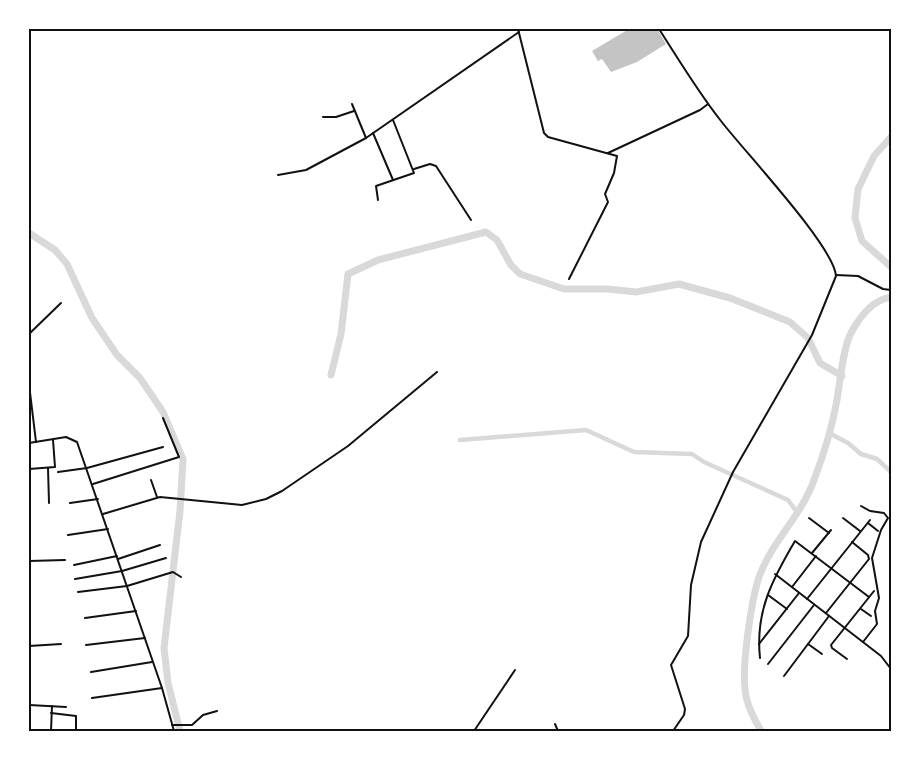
<svg xmlns="http://www.w3.org/2000/svg" width="920" height="760" viewBox="0 0 920 760" font-family="'Source Sans 3',sans-serif">
	<style>
		.lines { fill: none; stroke-linecap: round; stroke-linejoin: round }
		.canal { stroke: #d9d9d9; stroke-width: 4.5 }
		.river { stroke: #d9d9d9; stroke-width: 7 }
		.building { fill: #c4c4c4 }
		.minor { stroke: #111; stroke-width: 2 }
		.tertiary { stroke: #111; stroke-width: 2 }
		.neatline { fill: none; stroke: #111; stroke-width: 2 }
	</style>
	<rect width="100%" height="100%" fill="#fff"/>
	<g class="lines">
		<g class="canal">
			<polyline points="831,434 848,443 861,454 877,459 891,472"/>
			<polyline points="460,440 586,430 634,452 692,454 704,462 788,500 797,512"/>
		</g>
		<g class="river">
			<polyline points="891,137 874,156 858,189 855,218 862,241 891,267"/>
			<polyline points="29,233 55,250 67,264 92,318 117,355 140,378 163,412 183,459 180,511 164,648 168,683 180,731"/>
			<polyline points="331,375 341,334 348,274 378,260 486,232 497,240 511,265 520,274 564,289 608,289 636,292 679,284 730,298 790,322 808,338 820,363 842,376"/>
			<path d="M 761,731 C 754,718 746,704 745,689 C 742,664 751,604 758,580 C 770,543 801,517 814,480 C 824,454 832,428 837,400 C 840,383 843,347 851,333 C 860,316 872,300 891,297"/>
		</g>
	</g>
	<polygon class="building" points="629,29 657,29 666,44 637,62 611,72 602,59 598,61 592,51"/>
	<g class="lines">
		<g class="minor">
			<polyline points="518,29 544,133 548,137 617,156 614,173 605,194 608,202 569,279"/>
			<path d="M 659,29 C 679,60 698,92 721,121 C 743,150 834,246 836,276 L 812,335 L 733,472 L 701,542 L 691,585 L 688,636 L 671,665 L 685,709 L 684,715 L 673,731"/>
			<polyline points="29,31 30,29"/>
			<polyline points="352,104 366,138"/>
			<polyline points="323,117 336,117 354,111"/>
			<polyline points="373,133 393,180"/>
			<polyline points="608,153 700,110 708,104"/>
			<polyline points="414,169 430,164 436,166 471,220"/>
			<polyline points="278,175 306,170 366,138 519,32"/>
			<polyline points="378,200 376,186 414,173 393,120"/>
			<polyline points="836,275 858,276 883,289 891,290"/>
			<polyline points="29,334 61,303"/>
			<polyline points="29,384 36,442"/>
			<polyline points="48,468 49,503"/>
			<polyline points="29,469 55,467 53,440"/>
			<polyline points="58,472 87,468 163,447"/>
			<polyline points="151,480 157,497"/>
			<polyline points="93,484 179,457 163,418"/>
			<polyline points="70,503 98,499"/>
			<polyline points="861,506 870,511 884,513 888,518 881,530 872,558 879,598 875,611 877,624 863,642"/>
			<polyline points="103,514 160,497 242,505 266,499 282,491 348,446 437,372"/>
			<polyline points="809,518 829,533"/>
			<polyline points="843,518 860,531"/>
			<polyline points="868,523 878,531"/>
			<polyline points="68,535 108,529"/>
			<polyline points="812,553 831,530"/>
			<polyline points="118,559 160,545"/>
			<polyline points="29,561 65,560"/>
			<polyline points="74,565 117,556"/>
			<polyline points="775,574 881,656 891,669"/>
			<polyline points="75,579 122,571 166,558"/>
			<polyline points="792,587 816,556"/>
			<polyline points="78,592 127,586 173,572 181,577"/>
			<polyline points="768,595 787,609"/>
			<polyline points="807,599 870,520"/>
			<polyline points="861,609 871,616"/>
			<polyline points="826,613 869,559 868,555 852,542"/>
			<polyline points="85,618 136,611"/>
			<polyline points="759,644 799,593"/>
			<polyline points="808,644 822,654"/>
			<polyline points="86,645 145,638"/>
			<polyline points="29,646 61,644"/>
			<path d="M 760,658 C 755,612 772,580 795,541 L 869,597"/>
			<polyline points="847,659 832,648 831,645 874,591"/>
			<polyline points="768,664 814,605"/>
			<polyline points="91,672 152,662"/>
			<polyline points="784,676 829,616"/>
			<polyline points="92,698 162,688"/>
			<polyline points="29,705 66,707"/>
			<polyline points="51,713 76,716 76,731"/>
			<polyline points="555,724 558,731"/>
			<polyline points="172,725 192,725 203,715 217,711"/>
			<polyline points="51,731 52,706"/>
			<polyline points="474,731 515,670"/>
		</g>
		<polyline class="tertiary" points="29,443 66,437 77,442 162,688 174,731"/>
	</g>
	<rect width="920" height="760" fill="none" stroke="#ffffff" stroke-width="60"/>
	<rect x="30" y="30" width="860" height="700" class="neatline"/>
</svg>
